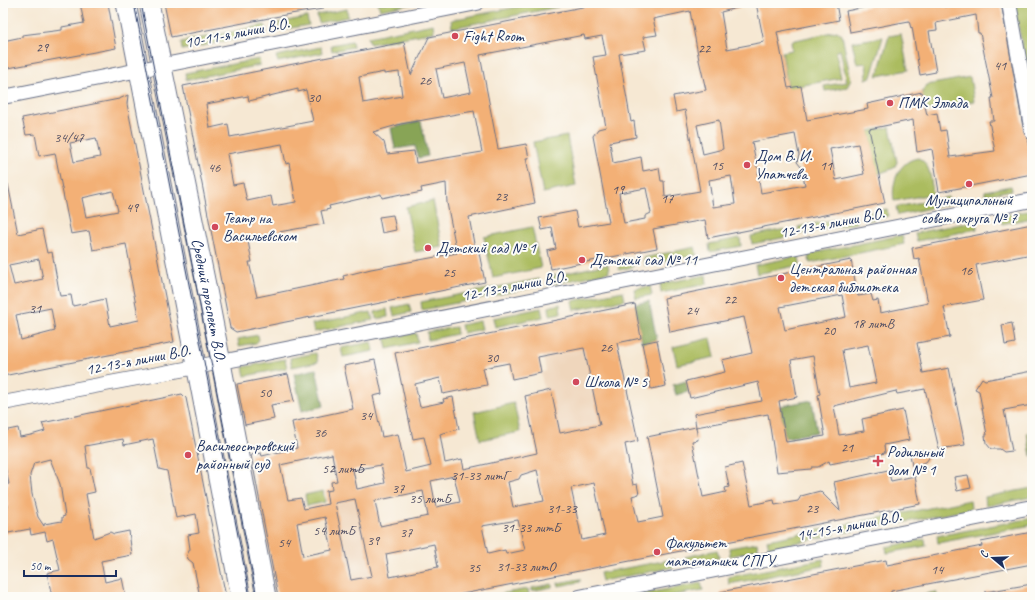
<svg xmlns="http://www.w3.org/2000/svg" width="1035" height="600" viewBox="0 0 1035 600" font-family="Caveat,sans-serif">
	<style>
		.built { fill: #efd6bc }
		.green { fill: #abbc5f; stroke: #63765e }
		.forest { fill: #88a456; stroke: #526a5a }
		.building { fill: #f3b076; fill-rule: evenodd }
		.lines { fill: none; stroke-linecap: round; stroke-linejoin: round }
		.minor-casing { stroke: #687087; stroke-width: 16 }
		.secondary-casing { stroke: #687087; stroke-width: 21 }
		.minor { stroke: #fff; stroke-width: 14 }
		.secondary { stroke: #fff; stroke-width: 19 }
		.tram { stroke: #1b2f5e; stroke-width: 1 }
		.poi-dot { fill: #d1495b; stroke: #fdfcf7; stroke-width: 1.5 }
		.labels { text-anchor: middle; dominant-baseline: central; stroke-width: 4; stroke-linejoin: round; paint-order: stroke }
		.number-label { font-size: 14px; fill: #514f64 }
		.street-label { font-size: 16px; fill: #1b2f5e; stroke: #fdfcf7 }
		.poi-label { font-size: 16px; fill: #1b2f5e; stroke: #fdfcf7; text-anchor: start }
	</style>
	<rect width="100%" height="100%" fill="#fdfcf7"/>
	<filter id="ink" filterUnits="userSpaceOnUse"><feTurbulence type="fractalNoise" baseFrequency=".025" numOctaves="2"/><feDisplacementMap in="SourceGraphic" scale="8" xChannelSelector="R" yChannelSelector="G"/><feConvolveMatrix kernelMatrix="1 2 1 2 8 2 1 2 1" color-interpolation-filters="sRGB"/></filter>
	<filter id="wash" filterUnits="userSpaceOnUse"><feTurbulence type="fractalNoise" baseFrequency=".012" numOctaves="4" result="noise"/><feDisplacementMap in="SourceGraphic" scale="16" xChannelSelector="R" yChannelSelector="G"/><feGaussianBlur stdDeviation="0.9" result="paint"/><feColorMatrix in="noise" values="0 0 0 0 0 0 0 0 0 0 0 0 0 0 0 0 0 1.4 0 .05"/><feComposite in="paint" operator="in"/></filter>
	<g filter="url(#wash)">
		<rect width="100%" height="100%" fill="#f6e8d3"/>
		<g class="built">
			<polygon points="595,311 620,436 537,453 525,396 544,391 541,373 546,371 536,324"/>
			<polygon points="372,486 394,597 313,569 348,562 335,503"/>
		</g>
		<g class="green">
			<polygon points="378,3 418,3 380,10"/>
			<polygon points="537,3 557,3 558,7 452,28 451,20"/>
			<polygon points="1014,3 1032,3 1032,98"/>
			<polygon points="347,9 348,17 319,23 317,15"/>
			<polygon points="307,17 309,25 280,30 278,23"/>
			<polygon points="433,24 434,32 370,44 368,37"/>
			<polygon points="265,25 267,33 182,50 181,42"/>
			<polygon points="837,31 842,35 851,80 847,87 825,91 824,86 847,82 840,50 836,52 841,78 799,86 800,91 789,93 782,52 792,50 791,41"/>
			<polygon points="901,34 908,70 877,76 889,36"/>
			<polygon points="883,37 871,77 865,79 867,75 866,63 857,64 852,42"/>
			<polygon points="352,41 353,47 332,51 331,45"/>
			<polygon points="321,47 322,53 278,62 276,56"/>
			<polygon points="259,59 260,65 186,80 185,73"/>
			<polygon points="970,77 974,101 926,111 922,92 927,85"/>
			<polygon points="890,127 897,162 894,168 878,174 869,131"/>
			<polygon points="567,136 576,186 543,193 533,142"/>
			<path d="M 918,158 C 931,163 931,181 933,194 L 894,201 C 891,184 898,161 918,158 Z"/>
			<polygon points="1011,186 1012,190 985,195 985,191"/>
			<polygon points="948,197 949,204 898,215 896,207"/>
			<polygon points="433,201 442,247 415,252 406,207"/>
			<polygon points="887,209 888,216 866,221 864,213"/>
			<polygon points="1032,210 1032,218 1002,224 1000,216"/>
			<polygon points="856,215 857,223 800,234 798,227"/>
			<polygon points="976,221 977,229 917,241 915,233"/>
			<polygon points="532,227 541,268 493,278 484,237"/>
			<polygon points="785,229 787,237 752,244 751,236"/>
			<polygon points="902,235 904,244 810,263 808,254"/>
			<polygon points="740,238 741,246 710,252 709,244"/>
			<polygon points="695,247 697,255 644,265 643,258"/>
			<polygon points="799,256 800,265 757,274 755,265"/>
			<polygon points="632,259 633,267 619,270 618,262"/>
			<polygon points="608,264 609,272 554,284 553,276"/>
			<polygon points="706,275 707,284 661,293 660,284"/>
			<polygon points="539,279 540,286 422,310 421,302"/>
			<polygon points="650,286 652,295 636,298 634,289"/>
			<polygon points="623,291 625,300 574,310 572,301"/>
			<polygon points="409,304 411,312 394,316 392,308"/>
			<polygon points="560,304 561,313 550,315 549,307"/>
			<polygon points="541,308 543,317 495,327 493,318"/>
			<polygon points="387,309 388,317 376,319 375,312"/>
			<polygon points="371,312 373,320 314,332 312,324"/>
			<polygon points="480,321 482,329 463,333 461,325"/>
			<polygon points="456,327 457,334 428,340 427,332"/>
			<polygon points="416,333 418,342 387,349 385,339"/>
			<polygon points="258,335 259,340 256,343 239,346 238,339"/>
			<polygon points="711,338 715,357 677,365 673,347"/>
			<polygon points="372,342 374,351 343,357 341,348"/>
			<polygon points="316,353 318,362 292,367 290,358"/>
			<polygon points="285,359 287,368 245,376 243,367"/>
			<polygon points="514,403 520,432 480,440 474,412"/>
			<polygon points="1032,432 1032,456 1031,456 1027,433"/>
			<polygon points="1032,488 1032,497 986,506 985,497"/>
			<polygon points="323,491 325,502 307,506 305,495"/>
			<polygon points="970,500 971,509 901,523 899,514"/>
			<polygon points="890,516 891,524 863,530 861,521"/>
			<polygon points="1032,518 1032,525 938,543 937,536"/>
			<polygon points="853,523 854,531 843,533 842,525"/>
			<polygon points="834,527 835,535 769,548 767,540"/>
			<polygon points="925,539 926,546 887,553 886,547"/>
			<polygon points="757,543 758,551 730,556 729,548"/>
			<polygon points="717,550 719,558 687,564 685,557"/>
			<polygon points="674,559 675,567 602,581 600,573"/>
			<polygon points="823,559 824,566 729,584 728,577"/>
			<polygon points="580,579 580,582 559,586 558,583"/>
			<polygon points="701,583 703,590 665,597 642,597 642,594"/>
			<polygon points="552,584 552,587 532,591 532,588"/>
			<polygon points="528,589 529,595 501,597 500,594"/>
			<polygon points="936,592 938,597 908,597"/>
		</g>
		<g class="forest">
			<polygon points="421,121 428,156 418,158 415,146 395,149 391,128"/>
			<polygon points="649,301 657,340 642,343 635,304"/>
			<polygon points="316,369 324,406 302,411 294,374"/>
			<polygon points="686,381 688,392 676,395 673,385"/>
			<polygon points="812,400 817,432 785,438 780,406"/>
		</g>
		<g id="blocks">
			<g class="building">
				<polygon points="80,3 108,3 116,48 3,69 3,41 22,37 22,35 62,30 62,27 84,23"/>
				<polygon points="164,3 323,3 323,9 290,14 171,37"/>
				<path d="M 603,3 L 740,3 L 741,7 L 721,12 L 727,49 L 764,42 L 756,3 L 836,3 L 839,20 L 777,32 L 788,88 L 801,86 L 807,120 L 868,109 L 867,104 L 922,92 L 927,115 L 937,113 L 940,131 L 946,130 L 950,157 L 995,151 L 989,121 L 994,121 L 991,98 L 993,98 L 980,33 L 978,33 L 976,15 L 936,23 L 937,30 L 929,31 L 936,72 L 920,75 L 912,27 L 911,28 L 909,21 L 850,32 L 846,11 L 871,6 L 870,3 L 943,3 L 944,7 L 966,3 L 1001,3 L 1024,133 L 1028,139 L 1032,162 L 1032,174 L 939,192 L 932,149 L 917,152 L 913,120 L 869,129 L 885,203 L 708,238 L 705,220 L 653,229 L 657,248 L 551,269 L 547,251 L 556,249 L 552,228 L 542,230 L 539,218 L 575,211 L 578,227 L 609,222 L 593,136 L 598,129 L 606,127 L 593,57 L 606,55 L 602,36 L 585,39 L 584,35 L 480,55 L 498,149 L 526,144 L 529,158 L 526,158 L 535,203 L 469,217 L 475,249 L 478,248 L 485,282 L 236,332 L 230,328 L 183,86 L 404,42 L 411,75 L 429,37 ZM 690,11 L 699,60 L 706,90 L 673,96 L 676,112 L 685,110 L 700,191 L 665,197 L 664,181 L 661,181 L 659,168 L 643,171 L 641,157 L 613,163 L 610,142 L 636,137 L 634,121 L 631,122 L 619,54 L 646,50 L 643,37 L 657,35 L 653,19 ZM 465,63 L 471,92 L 442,98 L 436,69 ZM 384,72 L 384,74 L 399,72 L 402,96 L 363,103 L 359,77 ZM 298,89 L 298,92 L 306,90 L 313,121 L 230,137 L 228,124 L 210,128 L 206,104 L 248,96 L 249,101 ZM 474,111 L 482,152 L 416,163 L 414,151 L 387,154 L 384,142 L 373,132 L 401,124 ZM 719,120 L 723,149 L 703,154 L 697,125 ZM 795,134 L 799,155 L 797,162 L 801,167 L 805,185 L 761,193 L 758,174 L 759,169 L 757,167 L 752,142 ZM 282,144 L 286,164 L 289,163 L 296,202 L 273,206 L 271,196 L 247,201 L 243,183 L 233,185 L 227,154 ZM 858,144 L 864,174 L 836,180 L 830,149 ZM 731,176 L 735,204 L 713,207 L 709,180 ZM 446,183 L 447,203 L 457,253 L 371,269 L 343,276 L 344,279 L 257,297 L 249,262 L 252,262 L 248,241 L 279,235 L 279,232 L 324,224 L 321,211 L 330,209 L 329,206 L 381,194 L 382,198 L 401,194 L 401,196 L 422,192 L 421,188 ZM 646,188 L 651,213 L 645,216 L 645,219 L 624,223 L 619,193 Z"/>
				<path d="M 128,95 L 127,104 L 174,342 L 3,376 L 3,184 L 8,184 L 18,234 L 42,229 L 47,253 L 52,252 L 60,296 L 71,295 L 73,306 L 105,299 L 110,326 L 139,320 L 129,270 L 131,270 L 126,244 L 93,250 L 89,231 L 71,234 L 55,153 L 39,156 L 35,134 L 26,135 L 22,118 L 119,99 ZM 96,138 L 100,157 L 74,162 L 70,143 ZM 113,191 L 118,211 L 86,217 L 82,198 ZM 39,259 L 43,279 L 14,285 L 9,265 ZM 51,308 L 55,331 L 21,340 L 16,315 Z"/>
				<polygon points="393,215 396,230 382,233 379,217"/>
				<path d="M 1032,224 L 1032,254 L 976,265 L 983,300 L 944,307 L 950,337 L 917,343 L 923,373 L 949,368 L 965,445 L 939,449 L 925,389 L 897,394 L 896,391 L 834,406 L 839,435 L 864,431 L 862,419 L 903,410 L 909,440 L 884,445 L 885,453 L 830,464 L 829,461 L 818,467 L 812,467 L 811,469 L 777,472 L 768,414 L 696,427 L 694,414 L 762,401 L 758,382 L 690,398 L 686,381 L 725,372 L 722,360 L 752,353 L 744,317 L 670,332 L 664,298 L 851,260 L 858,296 L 871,294 L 873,301 L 878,300 L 880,313 L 928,303 L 919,258 L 914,259 L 912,248 ZM 842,295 L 846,317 L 785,330 L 780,307 ZM 868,345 L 876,383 L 849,388 L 842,350 ZM 813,356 L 820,394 L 818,395 L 825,436 L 786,442 L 779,401 L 797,397 L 791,360 Z"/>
				<path d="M 635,304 L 641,338 L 617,343 L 638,441 L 625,444 L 633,485 L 637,484 L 639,494 L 632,496 L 638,522 L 663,517 L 647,437 L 696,427 L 698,440 L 692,441 L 703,497 L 726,492 L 725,488 L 729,487 L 725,467 L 742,463 L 751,505 L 774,500 L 775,505 L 798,501 L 801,496 L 820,491 L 840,511 L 834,482 L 888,470 L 891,481 L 915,476 L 920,504 L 447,597 L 278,597 L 251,455 L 261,453 L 262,456 L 297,448 L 292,422 L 353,409 L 344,366 L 375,360 L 382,394 L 373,396 L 382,437 L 398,434 L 406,472 L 431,466 L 424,437 L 413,439 L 395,353 ZM 584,348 L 600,425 L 560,433 L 551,390 L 525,396 L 537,453 L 464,469 L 462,459 L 445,463 L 440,434 L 459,429 L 453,397 L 443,399 L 444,402 L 420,407 L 415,384 L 440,378 L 443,394 L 487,385 L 483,368 L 509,363 L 512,379 L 541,373 L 538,357 ZM 332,454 L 337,481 L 331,482 L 332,490 L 326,491 L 328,504 L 304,509 L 301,498 L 288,500 L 280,465 ZM 381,465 L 385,483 L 357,489 L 353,470 ZM 537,470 L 544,501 L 513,507 L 508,482 L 519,479 L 521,475 ZM 454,476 L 460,502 L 436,507 L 431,481 ZM 594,483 L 605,535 L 582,540 L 571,488 ZM 423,491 L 428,516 L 380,526 L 375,501 ZM 355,499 L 372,576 L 351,580 L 335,503 ZM 325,517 L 332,550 L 303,556 L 297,523 ZM 518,520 L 525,550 L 506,554 L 505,550 L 488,554 L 482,526 ZM 434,544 L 438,567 L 390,577 L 386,554 Z"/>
				<polygon points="1012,323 1015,343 1005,345 1002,325"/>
				<polygon points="657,340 666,386 651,389 642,343"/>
				<polygon points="1032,371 1032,405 1004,410 1012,451 1004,452 1000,449 991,449 986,443 985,435 987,435 979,391 975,389 982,378 985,380"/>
				<polygon points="288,374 294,401 271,405 274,419 245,425 237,384"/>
				<path d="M 182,394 L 186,398 L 226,597 L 200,597 L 193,563 L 188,559 L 187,555 L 190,549 L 188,535 L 199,533 L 196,514 L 176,518 L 167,471 L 159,469 L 153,439 L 124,445 L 123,439 L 85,446 L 88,468 L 90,468 L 95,492 L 86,494 L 94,538 L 110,532 L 114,534 L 129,531 L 132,555 L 101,561 L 105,582 L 122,578 L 126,597 L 96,597 L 96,594 L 76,597 L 52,597 L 47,573 L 60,570 L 53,539 L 47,541 L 45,532 L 31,535 L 30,529 L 3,534 L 3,507 L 8,507 L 4,485 L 9,484 L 3,457 L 3,431 L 18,428 L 20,437 L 31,435 L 45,431 L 42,423 ZM 50,459 L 60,484 L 65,516 L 62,517 L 62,521 L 44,524 L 44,526 L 38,517 L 32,494 L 30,475 L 34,463 Z"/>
				<polygon points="924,450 931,455 926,462 912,466 910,454"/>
				<polygon points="968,475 971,488 957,491 954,477"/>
				<polygon points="1032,532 1032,564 891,591 891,593 874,597 720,597 720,592 886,560 887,565 982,546 981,542"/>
				<polygon points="1032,584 1032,597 985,597 985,592"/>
			</g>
		</g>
	</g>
	<g filter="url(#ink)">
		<use href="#blocks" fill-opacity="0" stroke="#687087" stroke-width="1"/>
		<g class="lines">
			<defs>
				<g id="minor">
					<polyline points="1009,3 1032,132"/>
					<polyline points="3,97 477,3"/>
					<polyline points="3,403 196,367 1032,200"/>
					<polyline points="579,597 1032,507"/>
				</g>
				<g id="secondary">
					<polyline points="126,3 241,597"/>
					<path id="s1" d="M 149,3 L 206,285 L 266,597"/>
				</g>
			</defs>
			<use href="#minor" class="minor-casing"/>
			<use href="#secondary" class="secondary-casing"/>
			<use href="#minor" class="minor"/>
			<use href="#secondary" class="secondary"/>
			<g class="tram">
				<polyline points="134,3 250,597"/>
				<polyline points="141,3 257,597"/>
			</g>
		</g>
	</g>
	<g class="poi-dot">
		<circle cx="455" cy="36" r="4"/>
		<circle cx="890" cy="103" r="4"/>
		<circle cx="747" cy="165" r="4"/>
		<circle cx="969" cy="184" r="4"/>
		<circle cx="215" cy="227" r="4"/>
		<circle cx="428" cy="248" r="4"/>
		<circle cx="582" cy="260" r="4"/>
		<circle cx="781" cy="278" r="4"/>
		<circle cx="576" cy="382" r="4"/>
		<circle cx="188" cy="455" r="4"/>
		<path d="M876 455h4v4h4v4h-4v4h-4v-4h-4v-4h4z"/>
		<circle cx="657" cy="552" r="4"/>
	</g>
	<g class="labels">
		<g class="number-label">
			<text x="42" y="47">29</text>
			<text x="704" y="48">22</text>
			<text x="1000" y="65">41</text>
			<text x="425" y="80">26</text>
			<text x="314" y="97">30</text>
			<text x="69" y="137">34/47</text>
			<text x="717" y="165">15</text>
			<text x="826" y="165">11</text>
			<text x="214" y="167">46</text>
			<text x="618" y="189">19</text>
			<text x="501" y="196">23</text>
			<text x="667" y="198">17</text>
			<text x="132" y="207">49</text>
			<text x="966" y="270">16</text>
			<text x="449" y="272">25</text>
			<text x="730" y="299">22</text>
			<text x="35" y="308">31</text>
			<text x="692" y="310">24</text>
			<text x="873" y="323">18 литВ</text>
			<text x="829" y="330">20</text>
			<text x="606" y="347">26</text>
			<text x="492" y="357">30</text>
			<text x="265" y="392">50</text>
			<text x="366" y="415">34</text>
			<text x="320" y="432">36</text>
			<text x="847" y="447">21</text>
			<text x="343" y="468">52 литБ</text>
			<text x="480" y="475">31-33 литГ</text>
			<text x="398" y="488">37</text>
			<text x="430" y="498">35 литБ</text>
			<text x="562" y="508">31-33</text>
			<text x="812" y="508">23</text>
			<text x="531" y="527">31-33 литБ</text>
			<text x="334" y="530">54 литБ</text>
			<text x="406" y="532">37</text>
			<text x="373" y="540">39</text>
			<text x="284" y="542">54</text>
			<text x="526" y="566">31-33 литО</text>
			<text x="474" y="567">35</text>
			<text x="937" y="569">14</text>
		</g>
		<g class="street-label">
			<text transform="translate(237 33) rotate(-11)">10-11-я линии В.О.</text>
			<text transform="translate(832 223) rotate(-11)">12-13-я линии В.О.</text>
			<text transform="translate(514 286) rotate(-11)">12-13-я линии В.О.</text>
			<text stroke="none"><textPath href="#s1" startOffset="303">Средний проспект В.О.</textPath></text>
			<text transform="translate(138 360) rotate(-11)">12-13-я линии В.О.</text>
			<text transform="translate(849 526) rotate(-11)">14-15-я линии В.О.</text>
		</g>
		<g class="poi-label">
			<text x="463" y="36">Fight Room</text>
			<text x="898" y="103">ПМК Эллада</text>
			<text x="755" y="156">Дом В. И.<tspan x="755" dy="18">Упатчева</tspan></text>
			<text x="969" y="200" text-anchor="middle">Муниципальный<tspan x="969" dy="18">совет округа № 7</tspan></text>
			<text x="223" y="218">Театр на<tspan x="223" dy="18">Васильевском</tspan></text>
			<text x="436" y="248">Детский сад № 1</text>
			<text x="590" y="260">Детский сад № 11</text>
			<text x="789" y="269">Центральная районная<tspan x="789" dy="18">детская библиотека</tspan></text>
			<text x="584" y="382">Школа № 5</text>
			<text x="196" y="446">Василеостровский<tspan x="196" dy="18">районный суд</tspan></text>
			<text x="887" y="452">Родильный<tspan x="887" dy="18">дом № 1</tspan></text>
			<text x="665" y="543">Факультет<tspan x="665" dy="18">математики СПГУ</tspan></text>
		</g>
	</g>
	<rect width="1035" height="600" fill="none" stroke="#fdfcf7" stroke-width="16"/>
	<g transform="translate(993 558) rotate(289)" stroke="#fdfcf7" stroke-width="3" paint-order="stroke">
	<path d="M0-3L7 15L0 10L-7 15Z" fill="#1b2f5e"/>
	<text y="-6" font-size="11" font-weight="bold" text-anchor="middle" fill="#1b2f5e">С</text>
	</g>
	<path d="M24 570v6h92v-6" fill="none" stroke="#1b2f5e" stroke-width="2"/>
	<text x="30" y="570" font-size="12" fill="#1b2f5e" stroke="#fdfcf7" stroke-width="3" paint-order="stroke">50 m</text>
</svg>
